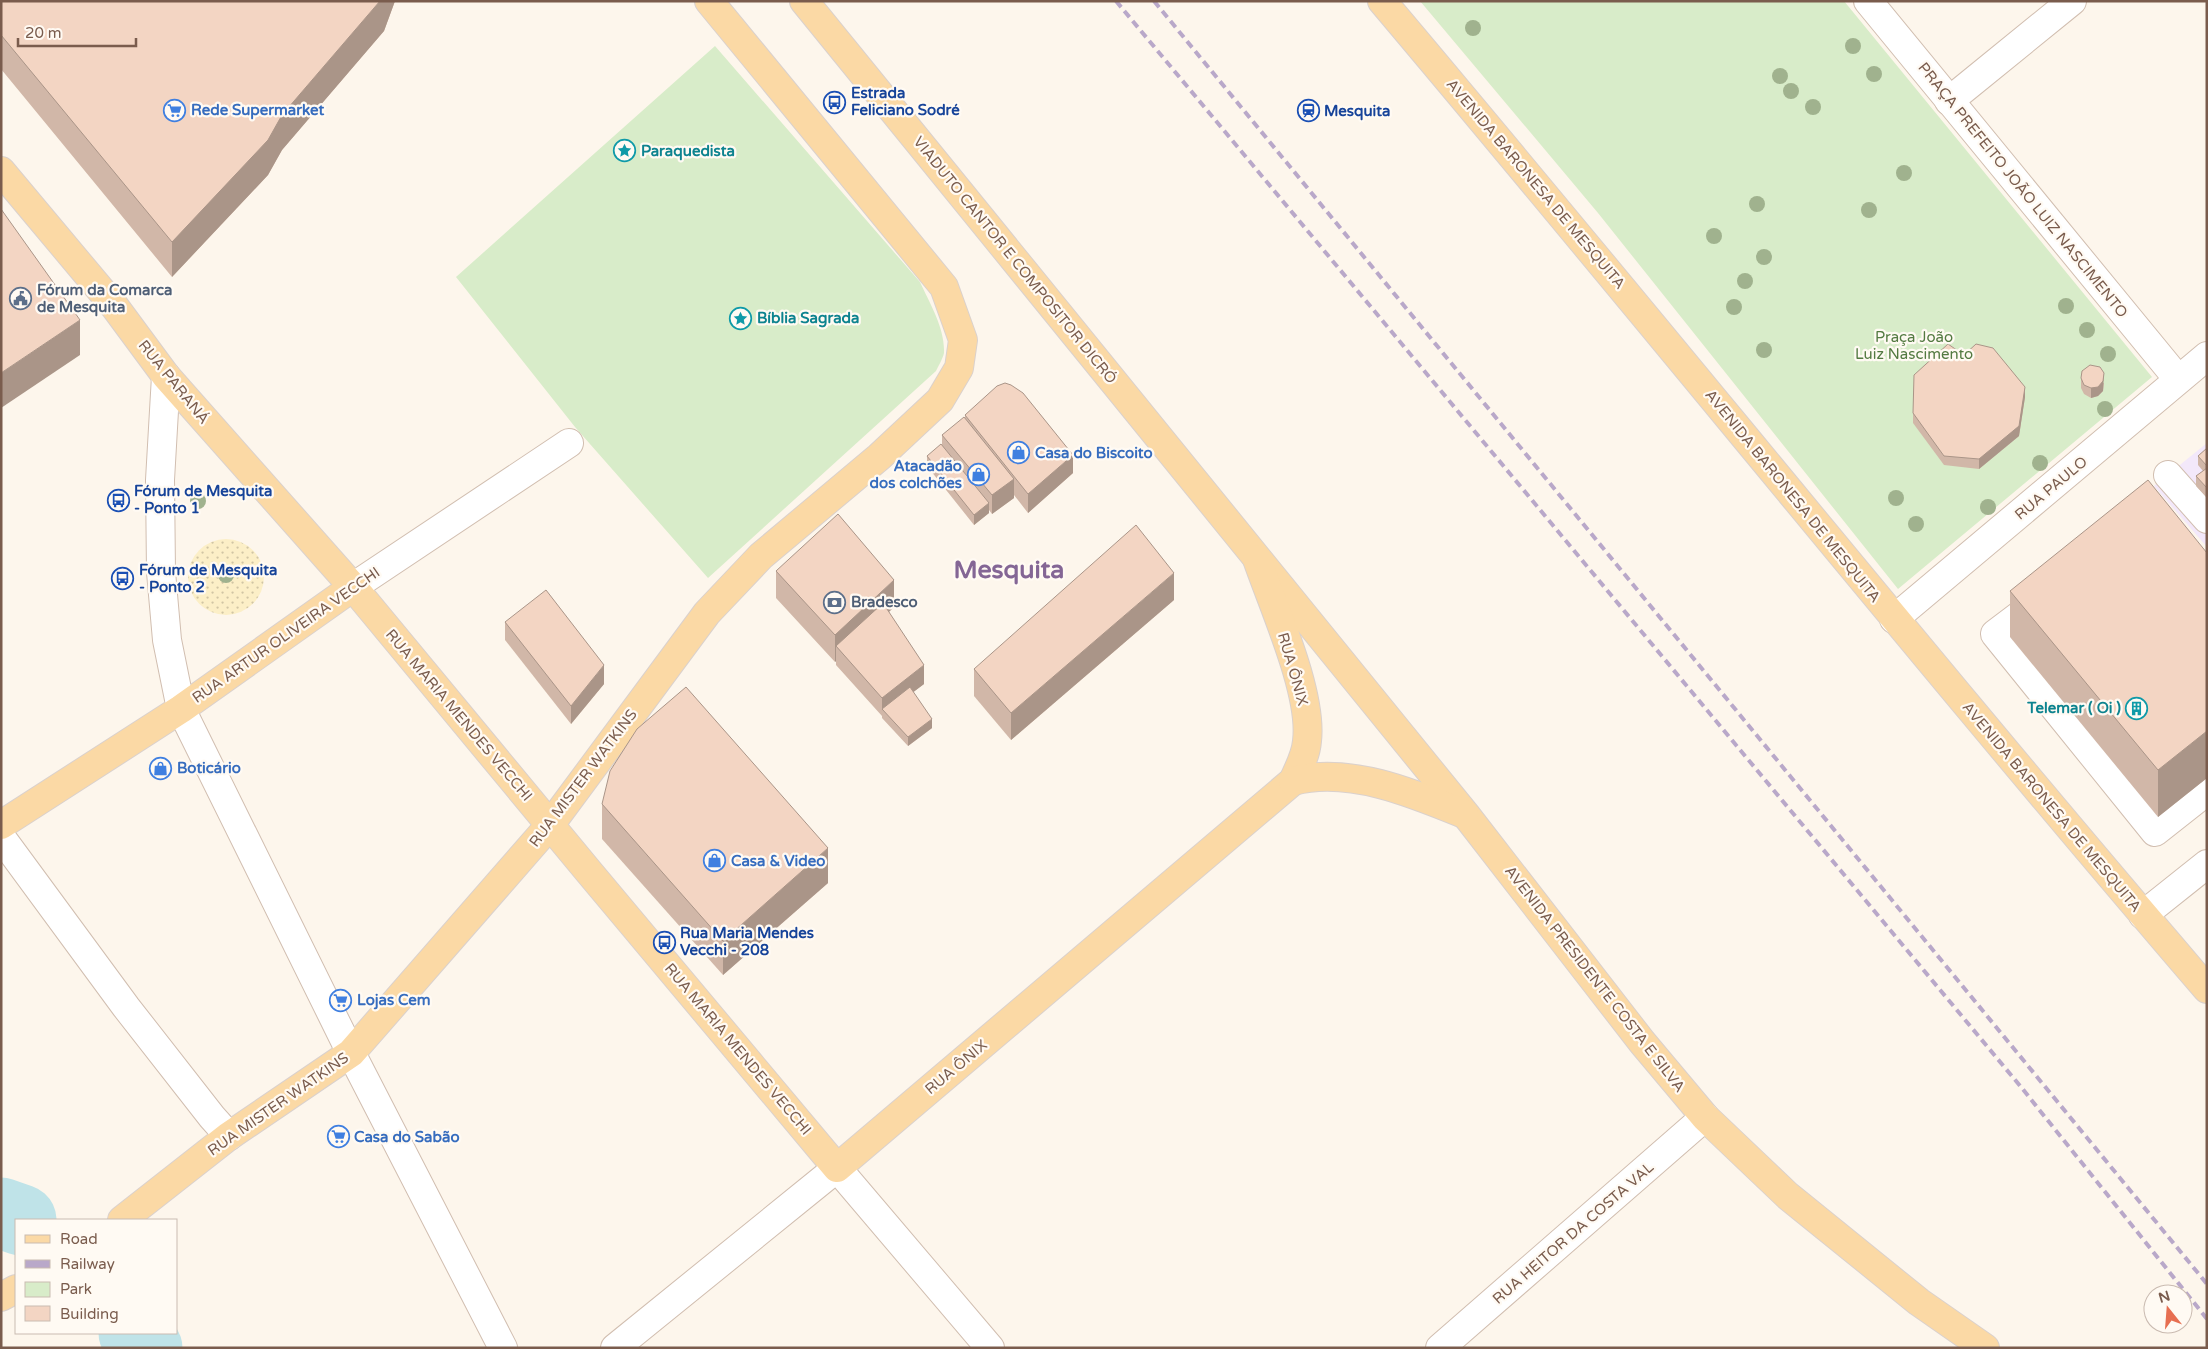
<svg xmlns="http://www.w3.org/2000/svg" width="2208" height="1349" viewBox="0 0 2208 1349" font-family="'Varela Round',sans-serif">
	<style>
		.education { fill: #f3e8fa }
		.sand { fill: url(#sand-dots) }
		.park { fill: #d8ecc9 }
		.lines { fill: none; stroke-linecap: round; stroke-linejoin: round }
		.river { stroke: #bfe3e8; stroke-width: 71 }
		.minor-casing { stroke: #d1beb0; stroke-width: 30 }
		.major-casing { stroke: #dad1cd; stroke-width: 30 }
		.minor { stroke: #fff; stroke-width: 28 }
		.major { stroke: #fbd9a5; stroke-width: 28 }
		.rail { stroke: #b9a8c9; stroke-width: 4; stroke-dasharray: 8 5; stroke-linecap: butt }
		.tree { fill: #a0b28e }
		.wall { fill: #d1b7a8 }
		.shaded-wall { fill: #aa9588 }
		.building { fill: #f3d5c3; stroke: #aa9588 }
		.labels { text-anchor: middle; dominant-baseline: central; stroke-width: 4.5; stroke-linejoin: round; paint-order: stroke }
		.transit-label { font-size: 15px; font-weight: bold; fill: #164399; stroke: #fffaf3; text-anchor: start }
		.shop-label { font-size: 15px; font-weight: bold; fill: #366cbe; stroke: #fffaf3; text-anchor: start }
		.culture-label { font-size: 15px; font-weight: bold; fill: #0d838f; stroke: #fffaf3; text-anchor: start }
		.street-label { font-size: 15px; fill: #7a5c4d; stroke: #fffaf3 }
		.service-label { font-size: 15px; font-weight: bold; fill: #4e5e75; stroke: #fffaf3; text-anchor: start }
		.park-label { font-size: 15px; fill: #537a41; stroke: #fffaf3 }
		.town-label { font-size: 25px; font-weight: bold; fill: #846695; stroke: #fffaf3 }
	</style>
	<defs>
		<pattern id="sand-dots" width="8" height="8" patternUnits="userSpaceOnUse" patternTransform="scale(1.25)"><rect width="8" height="8" fill="#fcefc7"/><path d="M2 2h.1M6 6h.1" fill="none" stroke="#d1c5a4" stroke-width="1.8" stroke-linecap="round"/></pattern>
	</defs>
	<rect width="100%" height="100%" fill="#fdf6ec"/>
	<polygon class="education" points="2207,443 2207,547 2154,486"/>
	<circle class="sand" cx="226" cy="577" r="38"/>
	<g class="park">
		<polygon points="1420,1 1844,1 2152,377 1898,589 1598,213"/>
		<path d="M 715,46 L 920,282 C 930,304 945,328 944,353 C 943,358 939,365 936,371 L 708,578 L 575,427 L 456,277 Z"/>
	</g>
	<g class="lines">
		<g class="river">
			<polyline points="1,1213 21,1220"/>
			<polyline points="134,1333 147,1348"/>
		</g>
		<defs>
			<g id="minor">
				<polyline points="1868,1 2178,379"/>
				<polyline points="1949,101 2072,1"/>
				<polyline points="166,376 160,480 161,572 167,640 181,709 351,1053 503,1348"/>
				<polyline points="2168,475 2207,519"/>
				<polyline points="353,587 569,443"/>
				<polyline points="2040,600 1995,634 2155,832 2207,791"/>
				<polyline points="1894,619 2207,356"/>
				<polyline points="1,837 126,1007 212,1117 229,1136"/>
				<polyline points="2143,915 2207,864"/>
				<polyline points="615,1348 837,1168 990,1348"/>
				<polyline points="1440,1348 1705,1117"/>
			</g>
			<g id="major">
				<polyline points="804,1 1466,815 1642,1042 1705,1117 1788,1196 1919,1302 1985,1348"/>
				<path d="M 1382,1 C 1659,329 1927,663 2207,989"/>
				<path d="M 1,171 L 115,307 L 166,376 L 353,587 L 589,872 L 837,1168 L 1293,781 C 1299,768 1306,755 1307,741 C 1313,693 1273,606 1257,559"/>
				<path d="M 1293,781 C 1348,766 1413,793 1464,814"/>
				<polyline points="1,825 181,709 353,587"/>
				<polyline points="122,1220 229,1136 351,1053 550,825 707,613 761,556 879,457 940,400 959,368 963,340 944,287 709,1"/>
				<polyline points="1,1297 16,1289"/>
			</g>
		</defs>
		<use href="#minor" class="minor-casing"/>
		<use href="#major" class="major-casing"/>
		<use href="#minor" class="minor"/>
		<use href="#major" class="major"/>
		<g class="rail">
			<polyline points="1116,1 2021,1087 2207,1319"/>
			<polyline points="1154,1 2207,1284"/>
		</g>
	</g>
	<g class="tree">
		<circle cx="1473" cy="28" r="8"/>
		<circle cx="1853" cy="46" r="8"/>
		<circle cx="1874" cy="74" r="8"/>
		<circle cx="1780" cy="76" r="8"/>
		<circle cx="1791" cy="91" r="8"/>
		<circle cx="1813" cy="107" r="8"/>
		<circle cx="1904" cy="173" r="8"/>
		<circle cx="1757" cy="204" r="8"/>
		<circle cx="1869" cy="210" r="8"/>
		<circle cx="1714" cy="236" r="8"/>
		<circle cx="1764" cy="257" r="8"/>
		<circle cx="1745" cy="281" r="8"/>
		<circle cx="2066" cy="306" r="8"/>
		<circle cx="1734" cy="307" r="8"/>
		<circle cx="2087" cy="330" r="8"/>
		<circle cx="1764" cy="350" r="8"/>
		<circle cx="2108" cy="354" r="8"/>
		<circle cx="2105" cy="409" r="8"/>
		<circle cx="2040" cy="463" r="8"/>
		<circle cx="1896" cy="498" r="8"/>
		<circle cx="198" cy="501" r="8"/>
		<circle cx="1988" cy="507" r="8"/>
		<circle cx="1916" cy="524" r="8"/>
		<circle cx="226" cy="575" r="8"/>
	</g>
	<g class="wall">
		<polygon points="1,1 395,1 384,31 282,150 268,175 172,277 1,69"/>
		<polygon points="1964,355 2025,397 2019,436 1979,469 1944,465 1913,423 1913,413"/>
		<polygon points="2081,378 2104,383 2103,391 2098,396 2091,398 2084,394 2081,388"/>
		<polygon points="965,415 1073,473 1028,513 1014,495 1014,498 992,514 989,510 989,513 974,525 927,466 927,456 942,446 942,435 965,418"/>
		<polygon points="2207,448 2207,498 2196,486 2196,476 2203,471 2198,465 2198,456"/>
		<polygon points="2207,553 2207,778 2158,817 2010,637 2010,591"/>
		<polygon points="776,571 894,607 889,612 924,684 913,692 932,728 908,746 882,718 882,716 836,665 836,661 835,662 776,598"/>
		<polygon points="1174,600 1011,740 974,696 974,669"/>
		<polygon points="505,622 604,684 571,724 505,640"/>
		<polygon points="602,804 828,883 723,975 602,839"/>
	</g>
	<g class="shaded-wall">
		<polygon points="380,1 395,1 384,31 282,150 268,175 172,277 172,242 282,115"/>
		<polygon points="80,320 80,355 1,408 1,373"/>
		<polygon points="2104,373 2103,391 2098,396 2091,398 2091,388"/>
		<polygon points="2025,387 2025,397 2019,436 1979,469 1979,459"/>
		<polygon points="1073,455 1073,473 1028,513 1028,494"/>
		<polygon points="1014,479 1014,498 992,514 992,495"/>
		<polygon points="989,503 989,513 974,525 974,515"/>
		<polygon points="1174,573 1174,600 1011,740 1011,713"/>
		<polygon points="894,580 894,607 843,654 836,646 836,661 835,662 835,635"/>
		<polygon points="604,665 604,684 571,724 571,706"/>
		<polygon points="924,665 924,684 886,713 882,709 882,716 882,698"/>
		<polygon points="932,719 932,728 908,746 908,737"/>
		<polygon points="2207,731 2207,778 2158,817 2158,770"/>
		<polygon points="828,848 828,883 723,975 723,941"/>
	</g>
	<g class="building">
		<polygon points="1,1 380,1 282,115 268,140 172,242 1,35"/>
		<polygon points="1,209 80,320 1,373"/>
		<polygon points="1948,344 1964,355 1976,344 1993,348 2025,387 2019,426 1979,459 1944,456 1913,413 1914,375"/>
		<polygon points="2090,365 2100,367 2104,373 2103,381 2098,387 2091,388 2084,385 2081,378 2082,371"/>
		<polygon points="1005,383 1011,385 1023,393 1073,455 1028,494 965,415 997,386"/>
		<polygon points="964,417 1014,479 992,495 942,435"/>
		<polygon points="941,444 989,503 974,515 927,456"/>
		<polygon points="2207,448 2207,466 2198,456"/>
		<polygon points="2207,468 2207,488 2196,476"/>
		<polygon points="2148,480 2207,553 2207,731 2158,770 2010,591"/>
		<polygon points="838,514 894,580 835,635 776,571"/>
		<polygon points="1136,525 1174,573 1011,713 974,669"/>
		<polygon points="546,590 604,665 571,706 505,622"/>
		<polygon points="883,603 924,665 882,698 836,646"/>
		<polygon points="686,687 828,848 723,941 602,804 610,771 637,729"/>
		<polygon points="910,687 932,719 908,737 882,709"/>
	</g>
	<defs>
		<symbol id="bus-ring" viewBox="-11 -11 22 22"><circle r="9.5" fill="#fffaf3" stroke="#1a4fb4" stroke-width="1.5"/><path d="M-5-6H5V4H4V6H2V4H-2V6H-4V4H-5ZM-3.5-4V0h7V-4ZM-3.5 1.2v1.5H-2V1.2ZM2 1.2v1.5H3.5V1.2Z" fill="#1a4fb4"/></symbol>
		<symbol id="supermarket-ring" viewBox="-11 -11 22 22"><circle r="9.5" fill="#fffaf3" stroke="#3f7fe0" stroke-width="1.5"/><path d="M-6-5.5h2.5l.6 2H6L4.5 2H-2.5L-4.4-4H-6ZM-1.5 3.2a1.3 1.3 0 1 0 .1 0ZM3 3.2a1.3 1.3 0 1 0 .1 0Z" fill="#3f7fe0"/></symbol>
		<symbol id="station-ring" viewBox="-11 -11 22 22"><circle r="9.5" fill="#fffaf3" stroke="#1a4fb4" stroke-width="1.5"/><path d="M-3-6H3Q5-6 5-4V2Q5 4 3 4L4.5 6H3L1.5 4h-3L-3 6H-4.5L-3 4Q-5 4-5 2V-4Q-5-6-3-6ZM-3.5-4v3h7v-3ZM-3.5 1v1.5H-2V1ZM2 1v1.5H3.5V1Z" fill="#1a4fb4"/></symbol>
		<symbol id="sight-ring" viewBox="-11 -11 22 22"><circle r="9.5" fill="#fffaf3" stroke="#0f9aa8" stroke-width="1.5"/><path d="M0-6L1.8-2.2L6-1.7L2.9 1.2L3.7 5.4L0 3.3L-3.7 5.4L-2.9 1.2L-6-1.7L-1.8-2.2Z" fill="#0f9aa8"/></symbol>
		<symbol id="civic-ring" viewBox="-11 -11 22 22"><circle r="9.5" fill="#fffaf3" stroke="#5c6f8a" stroke-width="1.5"/><path d="M-.6-6.5H3V-4.5H.6V-3L4-1V1h2V6H-6V1h2V-1L-.6-3ZM-1.2 2.5V6h2.4V2.5Z" fill="#5c6f8a"/></symbol>
		<symbol id="shop-ring" viewBox="-11 -11 22 22"><circle r="9.5" fill="#fffaf3" stroke="#3f7fe0" stroke-width="1.5"/><path d="M-5-2.5h2.3a2.7 3.5 0 0 1 5.4 0H5L5.5 6h-11ZM-1.5-2.5h3a1.5 2.3 0 0 0-3 0Z" fill="#3f7fe0"/></symbol>
		<symbol id="bank-ring" viewBox="-11 -11 22 22"><circle r="9.5" fill="#fffaf3" stroke="#5c6f8a" stroke-width="1.5"/><path d="M-6-4H6V4H-6ZM0-2.3a2.3 2.3 0 1 0 0 4.6a2.3 2.3 0 1 0 0-4.6Z" fill="#5c6f8a"/></symbol>
		<symbol id="building-ring" viewBox="-11 -11 22 22"><circle r="9.5" fill="#fffaf3" stroke="#0f9aa8" stroke-width="1.5"/><path d="M-4-6H4V6H1V3H-1V6H-4ZM-2.5-4.3h1.7v1.8h-1.7ZM.8-4.3h1.7v1.8H.8ZM-2.5-1h1.7V.8h-1.7ZM.8-1h1.7V.8H.8Z" fill="#0f9aa8"/></symbol>
	</defs>
	<g fill-rule="evenodd">
		<use href="#bus-ring" x="822" y="90" width="25" height="25"/>
		<use href="#supermarket-ring" x="162" y="98" width="25" height="25"/>
		<use href="#station-ring" x="1296" y="98" width="25" height="25"/>
		<use href="#sight-ring" x="612" y="138" width="25" height="25"/>
		<use href="#civic-ring" x="8" y="286" width="25" height="25"/>
		<use href="#sight-ring" x="728" y="306" width="25" height="25"/>
		<use href="#shop-ring" x="1006" y="440" width="25" height="25"/>
		<use href="#shop-ring" x="966" y="462" width="25" height="25"/>
		<use href="#bus-ring" x="106" y="488" width="25" height="25"/>
		<use href="#bus-ring" x="110" y="566" width="25" height="25"/>
		<use href="#bank-ring" x="822" y="590" width="25" height="25"/>
		<use href="#building-ring" x="2124" y="696" width="25" height="25"/>
		<use href="#shop-ring" x="148" y="756" width="25" height="25"/>
		<use href="#shop-ring" x="702" y="848" width="25" height="25"/>
		<use href="#bus-ring" x="652" y="930" width="25" height="25"/>
		<use href="#supermarket-ring" x="328" y="988" width="25" height="25"/>
		<use href="#supermarket-ring" x="326" y="1124" width="25" height="25"/>
	</g>
	<g class="labels">
		<g class="transit-label">
			<text x="851" y="93">Estrada<tspan x="851" dy="17">Feliciano Sodré</tspan></text>
			<text x="1324" y="111">Mesquita</text>
			<text x="134" y="491">Fórum de Mesquita<tspan x="134" dy="17">- Ponto 1</tspan></text>
			<text x="139" y="570">Fórum de Mesquita<tspan x="139" dy="17">- Ponto 2</tspan></text>
			<text x="680" y="933">Rua Maria Mendes<tspan x="680" dy="17">Vecchi - 208</tspan></text>
		</g>
		<g class="shop-label">
			<text x="191" y="110">Rede Supermarket</text>
			<text x="1035" y="453">Casa do Biscoito</text>
			<text x="962" y="466" text-anchor="end">Atacadão<tspan x="962" dy="17">dos colchões</tspan></text>
			<text x="177" y="768">Boticário</text>
			<text x="731" y="861">Casa &amp; Video</text>
			<text x="357" y="1000">Lojas Cem</text>
			<text x="354" y="1137">Casa do Sabão</text>
		</g>
		<g class="culture-label">
			<text x="641" y="151">Paraquedista</text>
			<text x="757" y="318">Bíblia Sagrada</text>
			<text x="2121" y="708" text-anchor="end">Telemar ( Oi )</text>
		</g>
		<g class="street-label">
			<text transform="translate(1536 184) rotate(50)">AVENIDA BARONESA DE MESQUITA</text>
			<text transform="translate(2023 190) rotate(51)">PRAÇA PREFEITO JOÃO LUIZ NASCIMENTO</text>
			<text transform="translate(1015 260) rotate(51)">VIADUTO CANTOR E COMPOSITOR DICRÓ</text>
			<text transform="translate(174 382) rotate(51)">RUA PARANÁ</text>
			<text transform="translate(2051 488) rotate(-40)">RUA PAULO</text>
			<text transform="translate(1793 496) rotate(51)">AVENIDA BARONESA DE MESQUITA</text>
			<text transform="translate(286 635) rotate(-35)">RUA ARTUR OLIVEIRA VECCHI</text>
			<text transform="translate(1293 669) rotate(74)">RUA ÔNIX</text>
			<text transform="translate(459 715) rotate(50)">RUA MARIA MENDES VECCHI</text>
			<text transform="translate(583 778) rotate(-53)">RUA MISTER WATKINS</text>
			<text transform="translate(2052 807) rotate(50)">AVENIDA BARONESA DE MESQUITA</text>
			<text transform="translate(1595 979) rotate(52)">AVENIDA PRESIDENTE COSTA E SILVA</text>
			<text transform="translate(738 1049) rotate(50)">RUA MARIA MENDES VECCHI</text>
			<text transform="translate(956 1067) rotate(-40)">RUA ÔNIX</text>
			<text transform="translate(278 1104) rotate(-35)">RUA MISTER WATKINS</text>
			<text transform="translate(1573 1233) rotate(-41)">RUA HEITOR DA COSTA VAL</text>
		</g>
		<g class="service-label">
			<text x="37" y="290">Fórum da Comarca<tspan x="37" dy="17">de Mesquita</tspan></text>
			<text x="851" y="602">Bradesco</text>
		</g>
		<g class="park-label">
			<text x="1914" y="337">Praça João<tspan x="1914" dy="17">Luiz Nascimento</tspan></text>
		</g>
		<g class="town-label">
			<text x="1009" y="570">Mesquita</text>
		</g>
	</g>
	<rect width="2208" height="1349" fill="none" stroke="#7a5c4d" stroke-width="5"/>
	<rect x="15" y="1219" width="162" height="115" fill="#fffaf3" stroke="#cabbb1"/>
	<rect x="25" y="1235" width="25" height="8" fill="#fbd9a5" stroke="#cabbb1"/>
	<text x="60" y="1244" font-size="15" fill="#7a5c4d">Road</text>
	<rect x="25" y="1260" width="25" height="8" fill="#b9a8c9" stroke="#cabbb1"/>
	<text x="60" y="1269" font-size="15" fill="#7a5c4d">Railway</text>
	<rect x="25" y="1282" width="25" height="15" fill="#d8ecc9" stroke="#cabbb1"/>
	<text x="60" y="1294" font-size="15" fill="#7a5c4d">Park</text>
	<rect x="25" y="1306" width="25" height="15" fill="#f3d5c3" stroke="#cabbb1"/>
	<text x="60" y="1319" font-size="15" fill="#7a5c4d">Building</text>
	<g transform="translate(2168 1309) rotate(343)"><circle r="24" fill="#fffaf3" stroke="#cabbb1"/>
	<path d="M0-4L9 19L0 12L-9 19Z" fill="#e76f51"/>
	<text y="-8" font-size="14" font-weight="bold" text-anchor="middle" fill="#7a5c4d">N</text>
	</g>
	<path d="M18 38v8h118v-8" fill="none" stroke="#7a5c4d" stroke-width="2.5"/>
	<text x="25" y="38" font-size="15" fill="#7a5c4d" stroke="#fffaf3" stroke-width="4" paint-order="stroke">20 m</text>
</svg>
